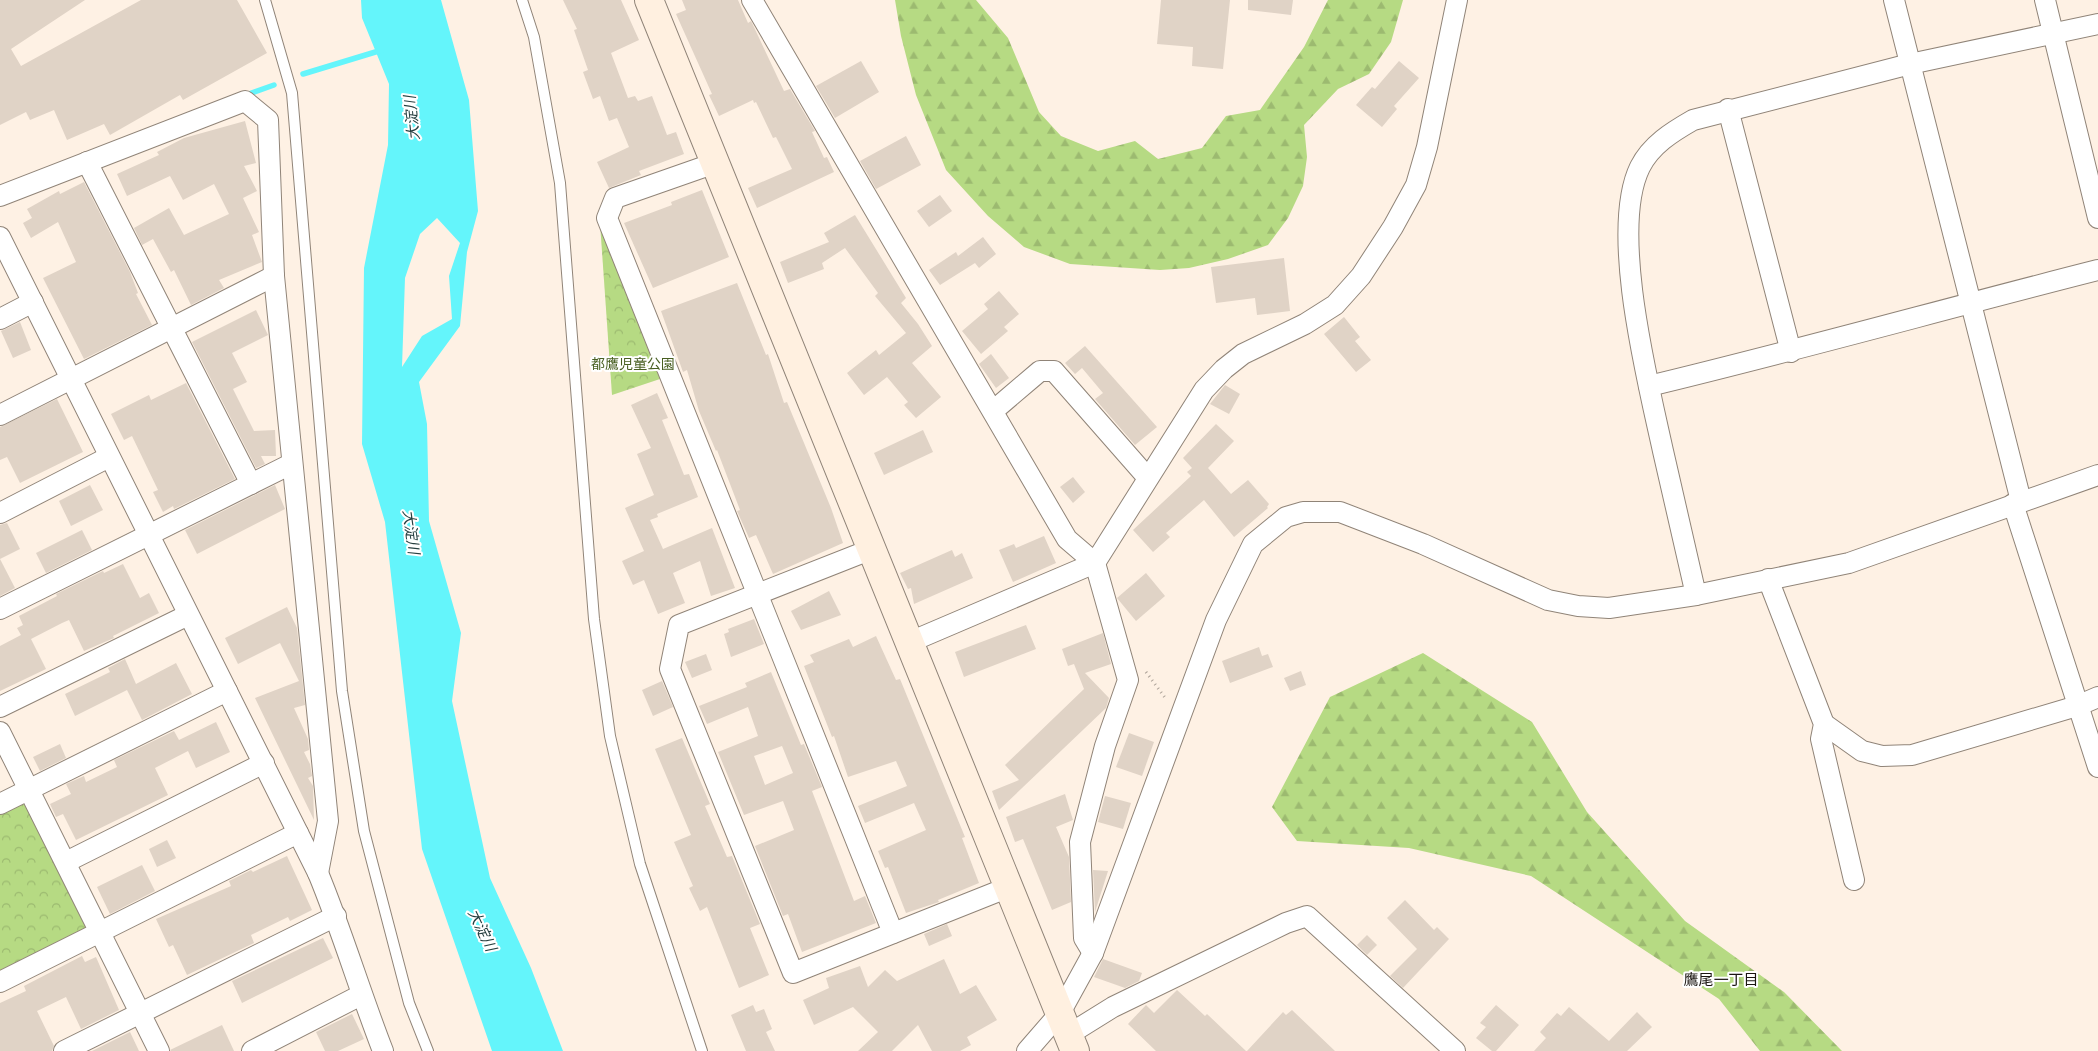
<svg xmlns="http://www.w3.org/2000/svg" width="2098" height="1051" viewBox="0 0 2098 1051" font-family="Jost,'Noto Sans JP',sans-serif">
	<style>
		.forest { fill: url(#forest-firs) }
		.park { fill: url(#park-crowns) }
		.water { fill: #64f5fb; fill-rule: evenodd }
		.lines { fill: none; stroke-linecap: round; stroke-linejoin: round }
		.stream { stroke: #64f5fb; stroke-width: 5.5 }
		.building { fill: #e0d3c6; fill-rule: evenodd }
		.lane-casing { stroke: #908478; stroke-width: 12 }
		.street-casing { stroke: #908478; stroke-width: 22 }
		.secondary-casing { stroke: #908478; stroke-width: 30 }
		.path { stroke: #aba197; stroke-width: 3; stroke-dasharray: 1 4; stroke-linecap: butt }
		.lane { stroke: #fff; stroke-width: 10 }
		.street { stroke: #fff; stroke-width: 20 }
		.secondary { stroke: #fff0e0; stroke-width: 28 }
		.labels { text-anchor: middle; dominant-baseline: central; stroke-width: 4; stroke-linejoin: round; paint-order: stroke }
		.park-label { font-size: 14px; fill: #485f21; stroke: #fff }
		.water-label { font-size: 15px; font-style: italic; fill: #263f40; stroke: #fff }
		.neighbourhood-label { font-size: 15px; fill: #1b1612; stroke: #fff }
	</style>
	<defs>
		<pattern id="forest-firs" width="22" height="20" patternUnits="userSpaceOnUse" patternTransform="scale(1.25)"><rect width="22" height="20" fill="#b6da83"/><path d="M5 1l3.5 6h-7zM16 11l3.5 6h-7z" fill="#9cba70"/></pattern>
		<pattern id="park-crowns" width="20" height="18" patternUnits="userSpaceOnUse" patternTransform="scale(1.25)"><rect width="20" height="18" fill="#b6da83"/><path d="M2 6a3 3 0 1 1 6 0M12 15a3 3 0 1 1 6 0" fill="none" stroke="#9cba70"/></pattern>
	</defs>
	<rect width="100%" height="100%" fill="#fef1e4"/>
	<g class="forest">
		<polygon points="895,0 976,0 1008,38 1039,112 1061,136 1098,151 1135,141 1158,159 1202,148 1226,116 1260,110 1304,47 1328,0 1403,0 1391,42 1369,74 1338,89 1304,125 1307,157 1303,186 1288,218 1268,245 1228,259 1189,268 1160,270 1070,264 1024,247 988,216 946,170 916,95 901,36"/>
		<polygon points="1423,653 1532,722 1587,812 1685,921 1784,992 1842,1051 1760,1051 1719,999 1531,876 1409,848 1297,841 1272,807 1330,697"/>
	</g>
	<g class="park">
		<polygon points="600,223 663,378 612,395"/>
		<polygon points="29,789 101,933 0,982 0,804"/>
	</g>
	<path class="water" d="M 361,0 L 441,0 L 469,100 L 478,211 L 467,252 L 460,326 L 419,382 L 427,424 L 429,521 L 461,633 L 452,701 L 490,878 L 531,968 L 563,1051 L 492,1051 L 422,849 L 385,522 L 362,444 L 364,268 L 388,145 L 389,84 L 362,18 ZM 437,218 L 460,243 L 449,276 L 452,319 L 422,336 L 402,367 L 405,278 L 420,234 Z"/>
	<g class="lines">
		<g class="stream">
			<polyline points="303,74 382,50"/>
			<polyline points="246,95 274,85"/>
		</g>
	</g>
	<g class="building">
		<polygon points="0,0 85,0 11,49 21,66 141,0 237,0 267,53 183,100 180,95 110,135 104,124 67,140 54,110 30,120 26,112 0,125"/>
		<polygon points="563,0 621,0 639,40 611,53 628,98 635,96 638,101 652,96 667,135 676,132 684,154 639,171 641,175 609,188 597,162 629,147 617,118 609,121 600,96 593,99 583,72 588,70 574,30 577,29"/>
		<polygon points="682,0 738,0 748,23 751,21 753,25 784,91 790,89 815,131 812,132 824,158 827,157 834,172 757,208 748,188 792,169 776,137 773,138 756,102 754,103 753,100 719,116 709,95 712,94 676,14 686,10"/>
		<polygon points="1161,0 1230,0 1223,69 1192,66 1193,47 1157,44"/>
		<polygon points="1248,0 1293,0 1291,15 1248,10"/>
		<polygon points="861,61 879,92 835,118 816,86"/>
		<polygon points="1399,61 1419,78 1394,106 1397,109 1382,127 1356,105 1372,87 1375,89"/>
		<polygon points="245,121 256,163 244,166 257,191 243,198 259,232 252,235 262,262 219,280 224,288 191,305 174,270 171,272 153,239 142,245 134,228 169,208 184,235 229,214 214,184 183,200 170,176 127,196 117,174 159,155 157,152 184,138"/>
		<polygon points="906,136 921,165 876,189 860,161"/>
		<polygon points="84,182 130,272 138,293 136,294 152,325 84,359 43,278 76,262 58,222 31,238 23,223 32,218 27,209 59,191 60,194"/>
		<polygon points="702,190 729,257 653,288 624,223 672,205 671,202"/>
		<polygon points="940,195 952,211 929,227 917,211"/>
		<polygon points="855,215 906,298 901,303 918,324 932,346 912,363 941,397 916,418 904,405 908,402 887,377 864,395 847,373 876,350 879,355 906,333 875,296 878,293 845,248 822,263 824,269 788,283 780,262 829,242 824,233"/>
		<polygon points="983,237 996,254 979,268 975,263 940,285 929,270 956,252 958,256"/>
		<polygon points="1284,258 1290,311 1257,315 1255,298 1216,303 1211,267"/>
		<polygon points="737,283 766,355 768,354 784,403 787,402 831,508 843,543 773,574 756,535 749,538 737,511 740,510 717,450 716,451 699,411 687,370 683,372 661,311"/>
		<polygon points="999,291 1019,314 1004,327 1008,331 981,354 962,331 988,309 984,304"/>
		<polygon points="256,310 268,335 232,353 247,382 233,389 254,431 275,430 276,456 261,456 265,464 256,468 192,342"/>
		<polygon points="1344,317 1360,337 1355,341 1371,360 1356,372 1324,334"/>
		<polygon points="20,322 31,350 13,358 1,331"/>
		<polygon points="1085,346 1157,427 1135,445 1095,399 1103,393 1082,368 1075,374 1065,363"/>
		<polygon points="991,354 1009,378 996,388 979,364"/>
		<polygon points="186,383 235,479 174,509 173,506 163,512 153,492 158,490 132,436 124,440 111,414 149,395 151,400"/>
		<polygon points="1225,385 1240,394 1229,414 1210,404"/>
		<polygon points="657,393 668,418 662,420 684,475 689,474 698,497 657,514 658,517 650,520 663,549 712,528 735,588 711,596 700,561 673,573 685,603 658,614 644,580 633,585 622,561 644,551 625,508 654,495 637,454 651,448 631,405"/>
		<polygon points="57,399 83,452 20,483 7,457 0,460 0,427"/>
		<polygon points="1216,424 1234,441 1208,468 1231,494 1248,480 1269,504 1267,507 1268,508 1234,537 1204,500 1166,533 1170,537 1153,552 1133,530 1191,476 1187,472 1192,468 1183,458"/>
		<polygon points="923,430 933,452 884,475 874,453"/>
		<polygon points="1073,477 1085,492 1073,503 1060,487"/>
		<polygon points="90,485 103,510 71,526 59,501"/>
		<polygon points="275,485 285,509 197,554 185,530"/>
		<polygon points="7,523 20,549 0,559 0,525"/>
		<polygon points="82,530 92,550 46,573 36,553"/>
		<polygon points="1044,536 1056,563 1013,582 999,550 1014,544 1016,548"/>
		<polygon points="952,550 955,557 962,553 973,578 914,604 911,588 908,589 900,573"/>
		<polygon points="0,559 15,588 0,596"/>
		<polygon points="123,564 140,598 149,593 159,613 113,636 114,638 84,651 69,620 62,623 31,639 46,669 0,691 0,646 21,635 17,628 23,625 19,616 57,596 56,594 103,571 104,573"/>
		<polygon points="1146,573 1165,596 1136,621 1117,598"/>
		<polygon points="829,591 841,615 801,630 791,611"/>
		<polygon points="287,607 297,628 305,705 294,708 308,739 309,750 304,752 310,764 312,776 308,778 313,786 314,820 255,698 299,681 280,643 238,664 225,638"/>
		<polygon points="754,619 764,644 731,657 724,634 729,632 728,629"/>
		<polygon points="1026,625 1036,649 964,677 955,652"/>
		<polygon points="1103,633 1111,664 1085,673 1109,698 1106,708 999,810 992,791 1019,780 1005,765 1084,689 1074,664 1068,666 1062,649"/>
		<polygon points="876,636 896,680 900,679 965,837 962,838 979,883 938,900 939,902 906,913 888,867 885,868 878,851 926,830 914,803 865,823 858,806 907,786 896,761 848,777 834,736 832,737 804,666 814,662 810,655 849,639 853,647"/>
		<polygon points="1259,647 1262,656 1268,654 1273,667 1230,683 1222,661"/>
		<polygon points="706,654 712,670 692,678 685,662"/>
		<polygon points="125,659 136,684 176,663 192,694 142,720 127,690 75,716 65,694 110,672 108,668"/>
		<polygon points="1301,671 1306,685 1290,691 1284,678"/>
		<path d="M 771,672 L 801,745 L 804,744 L 822,787 L 812,791 L 854,901 L 865,896 L 876,923 L 802,952 L 788,914 L 783,916 L 755,846 L 794,830 L 783,801 L 744,815 L 718,752 L 758,736 L 748,707 L 707,724 L 699,706 L 747,687 L 745,683 ZM 782,746 L 793,773 L 765,785 L 754,756 Z"/>
		<polygon points="662,681 673,707 653,716 642,690"/>
		<polygon points="216,722 230,752 196,768 188,751 155,768 168,795 76,840 63,814 56,817 50,804 71,794 66,784 84,776 86,782 117,767 114,760 174,731 179,740"/>
		<polygon points="1129,733 1154,742 1142,776 1116,767"/>
		<polygon points="682,738 710,804 705,806 727,857 732,856 760,924 750,928 769,975 739,988 707,907 700,911 689,888 693,886 674,842 691,835 655,749"/>
		<polygon points="60,744 66,758 40,771 33,757"/>
		<polygon points="1065,794 1073,820 1056,827 1069,857 1071,902 1052,910 1023,839 1015,842 1006,817"/>
		<polygon points="1105,796 1131,803 1123,829 1098,822"/>
		<polygon points="167,840 176,858 157,867 149,849"/>
		<polygon points="287,856 312,910 290,921 288,917 251,935 254,943 187,975 173,945 169,947 156,919 231,886 229,881 251,870 253,872"/>
		<polygon points="142,865 155,891 110,914 97,887"/>
		<polygon points="1093,870 1108,871 1095,912"/>
		<polygon points="1405,900 1434,930 1437,927 1449,939 1403,988 1390,976 1417,949 1387,918"/>
		<polygon points="947,924 952,936 929,946 924,934"/>
		<polygon points="1367,935 1377,945 1367,955 1357,945"/>
		<polygon points="323,938 333,958 242,1003 232,981"/>
		<polygon points="82,956 85,962 96,957 119,1010 81,1029 66,997 37,1011 54,1046 52,1051 0,1051 0,1003 26,991 24,986"/>
		<polygon points="944,959 960,994 976,985 997,1020 967,1037 971,1045 960,1051 932,1051 918,1025 892,1051 858,1051 878,1032 853,1007 814,1025 803,1000 829,988 826,978 860,966 868,987 885,970 897,981"/>
		<polygon points="1103,959 1142,973 1139,981 1125,988 1094,977"/>
		<polygon points="1177,990 1205,1016 1207,1014 1246,1051 1156,1051 1128,1024 1146,1005 1154,1013"/>
		<polygon points="753,1005 756,1012 764,1009 772,1029 766,1032 775,1051 746,1051 731,1015"/>
		<polygon points="1496,1005 1519,1025 1496,1051 1492,1051 1476,1038 1486,1027 1480,1023"/>
		<polygon points="1569,1007 1609,1041 1637,1012 1652,1027 1627,1051 1534,1051 1546,1038 1540,1032 1557,1013 1561,1016"/>
		<polygon points="1292,1010 1335,1051 1247,1051 1283,1012 1286,1015"/>
		<polygon points="352,1014 364,1039 338,1051 325,1051 316,1032"/>
		<polygon points="222,1025 234,1051 171,1051 170,1050"/>
		<polygon points="130,1032 139,1051 92,1051"/>
	</g>
	<g class="lines">
		<defs>
			<g id="lane">
				<polyline points="265,0 292,93 342,691 364,831 409,1003 428,1051"/>
				<polyline points="522,0 534,37 560,183 594,619 610,736 640,864 702,1051"/>
			</g>
			<g id="street">
				<polyline points="752,0 1067,539 1095,563 1128,680 1105,746 1080,842 1084,938 1093,953"/>
				<polyline points="1894,0 2021,501"/>
				<polyline points="2045,0 2098,218"/>
				<polyline points="1728,109 1791,352"/>
				<polyline points="87,162 251,484"/>
				<polyline points="715,163 615,198 607,218 893,933"/>
				<polyline points="0,196 245,101 268,120 274,276 328,821 318,873"/>
				<path d="M 0,237 L 318,873 C 342,931 360,992 383,1051"/>
				<polyline points="0,319 33,302"/>
				<path d="M 1649,386 C 1799,350 1948,308 2098,270"/>
				<polyline points="993,411 1040,371 1054,371 1147,477"/>
				<polyline points="0,415 274,276"/>
				<polyline points="2013,504 2098,767"/>
				<polyline points="0,513 109,457"/>
				<polyline points="872,549 679,625 670,669 793,973 1009,887"/>
				<polyline points="1768,579 1824,724 1821,739 1854,880"/>
				<path d="M 1696,595 C 1685,547 1674,499 1663,451 C 1648,382 1609,230 1640,167 C 1651,145 1672,132 1693,120 L 1910,64 L 2098,24"/>
				<polyline points="0,609 291,464"/>
				<polyline points="910,642 1095,563 1204,390 1224,369 1243,354 1305,324 1335,305 1361,276 1393,227 1416,185 1427,147 1457,0"/>
				<polyline points="0,707 188,615"/>
				<polyline points="1824,724 1862,751 1882,756 1912,755 2077,706 2098,697"/>
				<polyline points="0,732 159,1051"/>
				<polyline points="0,804 227,691"/>
				<polyline points="66,862 264,763"/>
				<polyline points="0,982 298,833"/>
				<polyline points="1068,1035 1113,1007 1286,923 1307,916 1455,1051"/>
				<polyline points="64,1051 336,916"/>
				<polyline points="252,1051 361,995"/>
				<polyline points="1027,1051 1060,1013 1093,953 1216,620 1253,544 1286,517 1303,512 1340,512 1423,544 1548,600 1578,606 1609,608 1696,595 1849,563 2098,475"/>
			</g>
			<polyline id="secondary" points="649,0 1075,1051"/>
		</defs>
		<use href="#lane" class="lane-casing"/>
		<use href="#street" class="street-casing"/>
		<use href="#secondary" class="secondary-casing"/>
		<polyline class="path" points="1146,672 1166,699"/>
		<use href="#lane" class="lane"/>
		<use href="#street" class="street"/>
		<use href="#secondary" class="secondary"/>
	</g>
	<g class="labels">
		<g class="park-label">
			<text x="633" y="364">都鷹児童公園</text>
		</g>
		<g class="water-label">
			<text transform="translate(412 118) rotate(-96)">大淀川</text>
			<text transform="translate(411 532) rotate(82)">大淀川</text>
			<text transform="translate(482 930) rotate(64)">大淀川</text>
		</g>
		<g class="neighbourhood-label">
			<text x="1721" y="980">鷹尾一丁目</text>
		</g>
	</g>
</svg>
